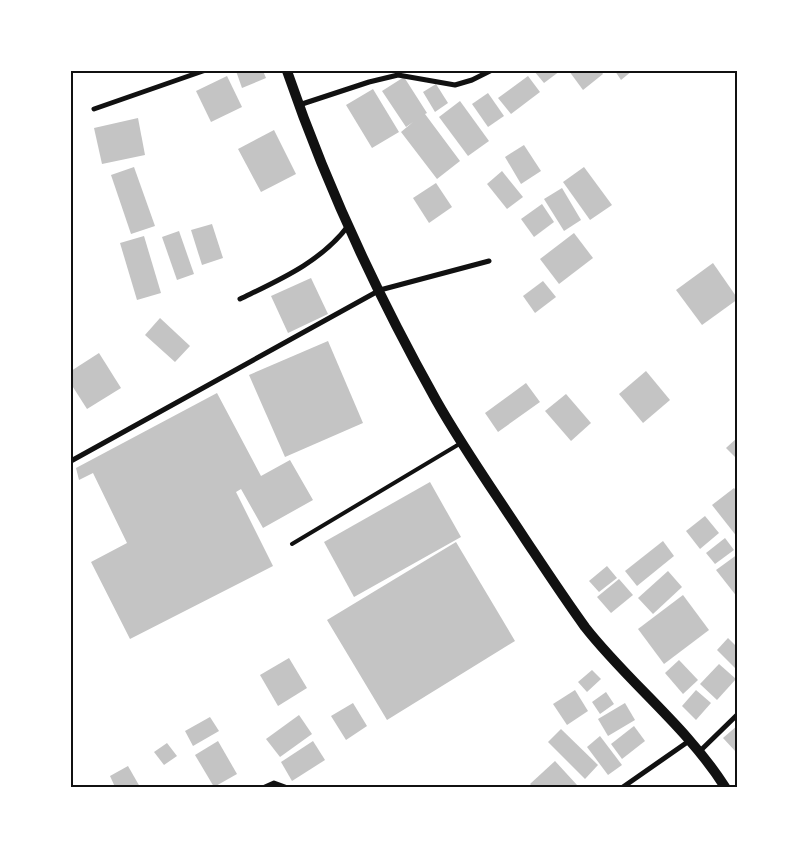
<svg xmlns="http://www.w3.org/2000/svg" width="809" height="858" viewBox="0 0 809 858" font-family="'Noto Sans',sans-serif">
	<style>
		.building { fill: #c4c4c4 }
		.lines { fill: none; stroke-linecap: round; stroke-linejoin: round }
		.service { stroke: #111; stroke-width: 4 }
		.minor { stroke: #111; stroke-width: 5 }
		.secondary { stroke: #111; stroke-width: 10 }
		.neatline { fill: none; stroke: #111; stroke-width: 2 }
	</style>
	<rect width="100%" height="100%" fill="#fff"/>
	<g class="building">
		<polygon points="236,71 263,71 266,78 242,88"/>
		<polygon points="534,71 560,71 544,83"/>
		<polygon points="569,71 601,71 603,74 583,90"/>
		<polygon points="615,71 632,71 621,80"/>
		<polygon points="227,76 242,107 211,122 196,91"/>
		<polygon points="528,76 540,92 511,114 498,98"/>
		<polygon points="404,77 427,113 425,114 460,161 437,179 401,132 413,122 406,127 382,91"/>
		<polygon points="436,84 448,103 435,112 423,92"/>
		<polygon points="373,89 399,132 372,148 346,105"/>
		<polygon points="488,93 504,116 488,127 472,104"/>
		<polygon points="460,101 489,141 468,156 439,117"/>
		<polygon points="138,118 145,155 102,164 94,128"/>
		<polygon points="274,130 296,174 261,192 238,149"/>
		<polygon points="524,145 541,171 521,184 505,157"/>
		<polygon points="134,167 155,226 131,234 111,175"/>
		<polygon points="584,167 612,205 590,220 563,182"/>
		<polygon points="502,171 523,197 507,209 487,184"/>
		<polygon points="436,183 452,207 429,223 413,198"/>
		<polygon points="562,188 581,220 564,231 544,199"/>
		<polygon points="542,204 554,222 534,237 521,219"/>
		<polygon points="212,224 223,258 202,265 191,230"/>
		<polygon points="179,231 194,274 177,280 162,237"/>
		<polygon points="574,233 593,258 559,284 540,259"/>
		<polygon points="144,236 161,293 137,300 120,243"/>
		<polygon points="713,263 738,299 702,325 676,290"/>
		<polygon points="311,278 328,314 288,333 271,296"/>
		<polygon points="543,281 556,297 535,313 523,296"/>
		<polygon points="160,318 190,346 175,362 145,335"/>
		<polygon points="328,341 363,423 285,457 249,375"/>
		<polygon points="99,353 121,388 87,409 71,384 71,371"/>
		<polygon points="646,371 670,400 643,423 619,394"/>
		<polygon points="526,383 540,402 498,432 485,413"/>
		<polygon points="217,393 261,476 290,460 313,500 263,528 241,489 236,492 273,566 130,639 91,562 127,543 93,473 79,480 76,468"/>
		<polygon points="566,394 591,423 571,441 545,411"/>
		<polygon points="738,437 738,460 726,448"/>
		<polygon points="430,482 461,537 354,597 324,542"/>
		<polygon points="734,488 738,493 738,538 712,505"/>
		<polygon points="705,516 719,533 700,549 686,531"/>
		<polygon points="725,538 734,550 715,564 706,553"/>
		<polygon points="663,541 674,556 637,586 625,571"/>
		<polygon points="456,542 515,641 387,720 327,620"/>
		<polygon points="738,554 738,598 716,570"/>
		<polygon points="607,566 617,578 599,592 589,581"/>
		<polygon points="668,571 682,587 653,614 638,598"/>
		<polygon points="619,579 633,595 611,613 597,597"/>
		<polygon points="683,595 709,630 664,664 638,629"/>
		<polygon points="728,638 738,648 738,671 717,650"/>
		<polygon points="289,658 307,688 278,706 260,675"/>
		<polygon points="679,660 698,680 683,694 665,673"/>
		<polygon points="719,664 736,679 717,700 700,684"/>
		<polygon points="592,670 601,679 587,692 578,682"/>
		<polygon points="575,690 588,711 567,725 553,704"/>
		<polygon points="696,690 711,703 696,720 682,706"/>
		<polygon points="606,692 614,704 600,714 592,702"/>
		<polygon points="353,703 367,726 346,740 331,716"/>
		<polygon points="625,703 635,720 608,736 598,719"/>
		<polygon points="299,715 312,734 280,757 266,739"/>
		<polygon points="210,717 219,731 193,746 185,731"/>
		<polygon points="738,725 738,750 736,752 723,738"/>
		<polygon points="634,726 645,741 622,759 611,744"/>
		<polygon points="561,729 598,765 585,779 548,742"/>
		<polygon points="600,736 622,765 608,775 587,747"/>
		<polygon points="218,741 237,774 214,787 195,755"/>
		<polygon points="313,741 325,760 292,781 281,762"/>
		<polygon points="167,743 177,756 164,765 154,752"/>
		<polygon points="555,761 577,785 575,787 533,787 530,784"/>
		<polygon points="128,766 140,787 115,787 110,776"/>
	</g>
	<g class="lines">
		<polyline class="service" points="292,544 461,443"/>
		<g class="minor">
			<polyline points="299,105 369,82 398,75 455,85 472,80 490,71"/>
			<polyline points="94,109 203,71"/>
			<path d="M 240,299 C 279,280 321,262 348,226"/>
			<polyline points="71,461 380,290 489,261"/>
			<polyline points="699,752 738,714"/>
			<polyline points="265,787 274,783 285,787"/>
			<polyline points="623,787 689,741"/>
		</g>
		<path class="secondary" d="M 287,71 C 325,182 379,298 436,400 C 463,448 495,493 525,539 C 545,569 564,598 585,627 C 628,682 687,727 725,787"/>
	</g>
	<rect width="809" height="858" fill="none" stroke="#ffffff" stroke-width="145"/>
	<rect x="72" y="72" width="664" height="714" class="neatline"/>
</svg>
